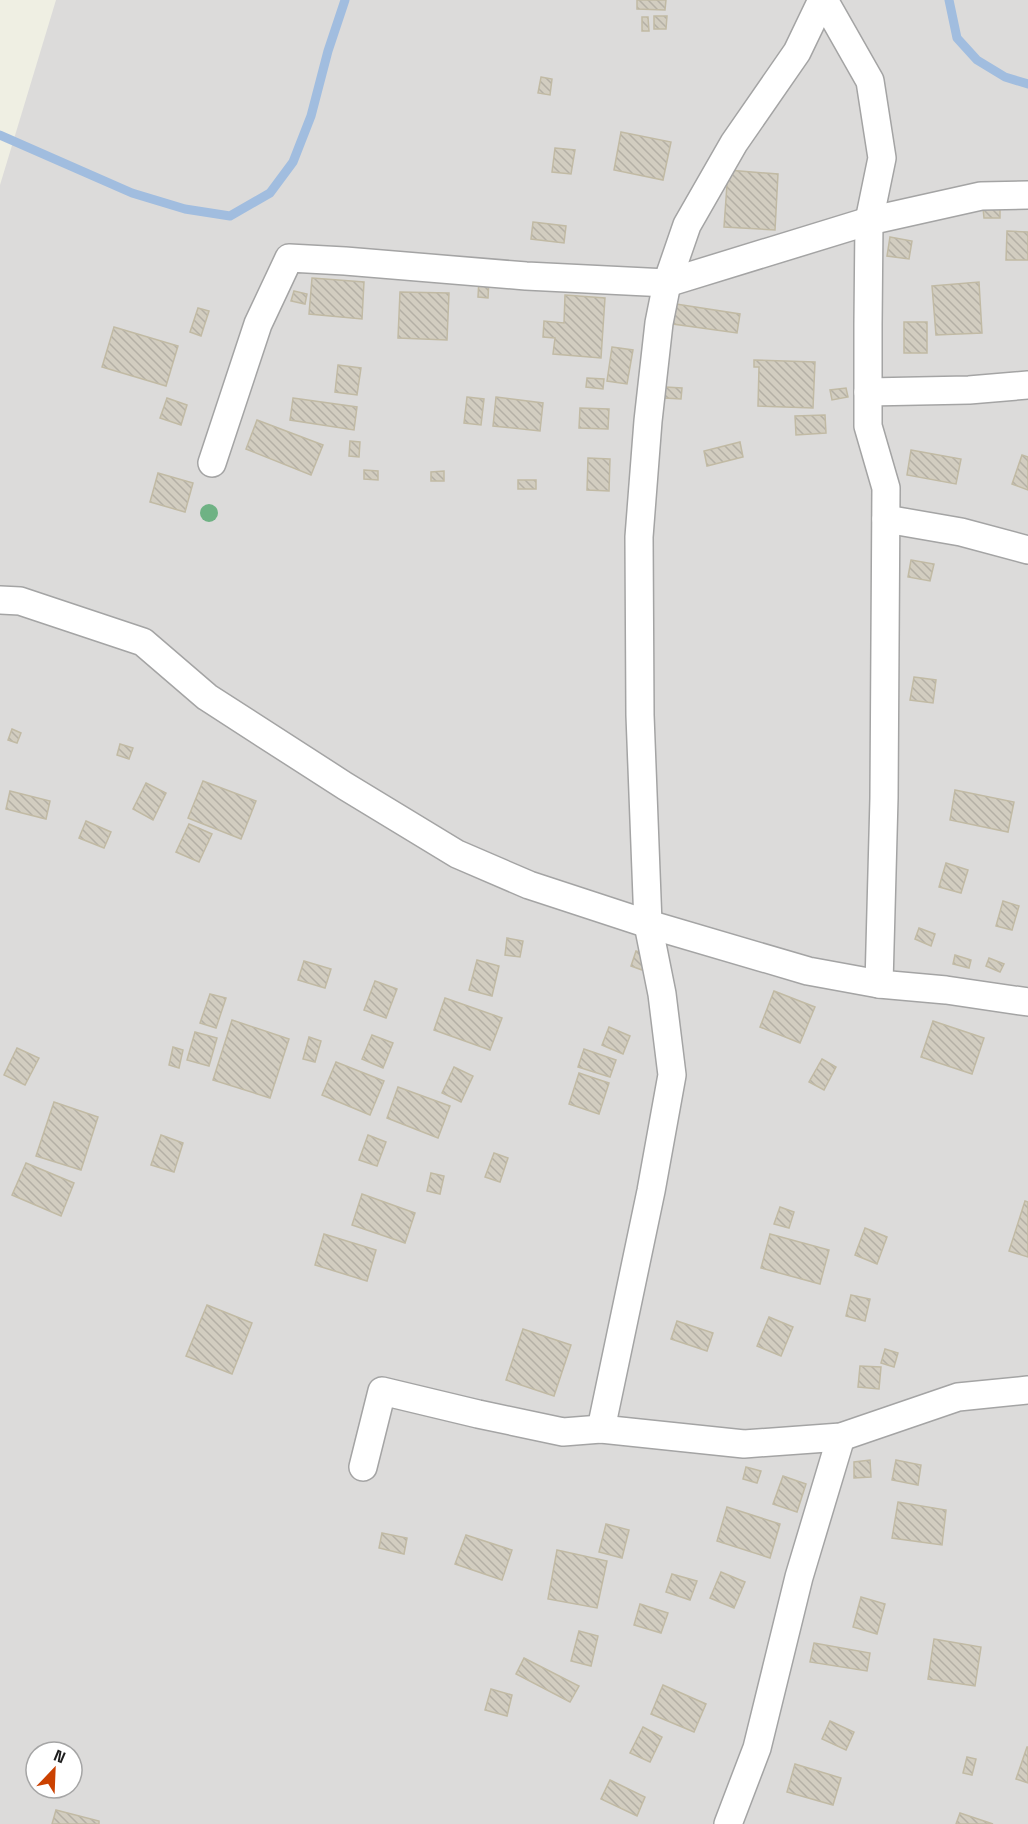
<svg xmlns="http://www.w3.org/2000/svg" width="1028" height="1824" viewBox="0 0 1028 1824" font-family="'Space Grotesk',sans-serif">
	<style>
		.residential { fill: #dcdbda; fill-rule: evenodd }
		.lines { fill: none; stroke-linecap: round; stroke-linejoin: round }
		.stream { stroke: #a1bddf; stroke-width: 9 }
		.building { fill: url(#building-back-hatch); stroke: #c1baa4; stroke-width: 1.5 }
		.minor-casing { stroke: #a4a4a4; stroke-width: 30 }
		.minor { stroke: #fff; stroke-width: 27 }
		.tree { fill: #6fb284 }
	</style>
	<defs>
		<pattern id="building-back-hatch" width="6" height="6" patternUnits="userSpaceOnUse" patternTransform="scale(1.5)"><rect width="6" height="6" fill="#d2cdc0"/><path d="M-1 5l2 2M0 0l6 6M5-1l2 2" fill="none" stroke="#b4b0a5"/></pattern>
	</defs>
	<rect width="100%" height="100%" fill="#efefe3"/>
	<path class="residential" d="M 56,0 L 1028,0 L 1028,1824 L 0,1824 L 0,185 ZM 36,1752 L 72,1752 L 72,1788 L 36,1788 Z"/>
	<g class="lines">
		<g class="stream">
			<polyline points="949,0 957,38 977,60 1005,77 1028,84"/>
			<polyline points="0,135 132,193 185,209 230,216 270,193 293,162 311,116 328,51 345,0"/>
		</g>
	</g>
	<g class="building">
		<polygon points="637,0 666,0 665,10 637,9"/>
		<polygon points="654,16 667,16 666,29 654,29"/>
		<polygon points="642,17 648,17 649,31 642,31"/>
		<polygon points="541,77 552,79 550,95 538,93"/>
		<polygon points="621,132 671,142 663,180 614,170"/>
		<polygon points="555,148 575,150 571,174 552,172"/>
		<polygon points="728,170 778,174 775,230 724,227"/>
		<polygon points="983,208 1000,208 1000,218 984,218"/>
		<polygon points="533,222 566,226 564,243 531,239"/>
		<polygon points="1007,231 1028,232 1028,260 1006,260"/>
		<polygon points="890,237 912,241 909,259 887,256"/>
		<polygon points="312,278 364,282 362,319 309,314"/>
		<polygon points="479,279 489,280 488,298 478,297"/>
		<polygon points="979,282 982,333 936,335 932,286"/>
		<polygon points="294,291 307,294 305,304 291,301"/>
		<polygon points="400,292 449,293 447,340 398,338"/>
		<polygon points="565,295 605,298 601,358 553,354 555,338 543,337 544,321 564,323"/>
		<polygon points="676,304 740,314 737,333 673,324"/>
		<polygon points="198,308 209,311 201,336 190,332"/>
		<rect x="904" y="322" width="23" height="31"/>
		<polygon points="114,327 178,346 166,386 102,367"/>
		<polygon points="612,347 633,350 627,384 607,381"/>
		<polygon points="754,360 815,362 813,408 758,406 759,367 754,367"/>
		<polygon points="338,365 361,368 357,395 335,392"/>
		<polygon points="587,378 604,379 603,389 586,387"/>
		<polygon points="665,387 682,388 681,399 664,398"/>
		<polygon points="846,388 848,397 832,400 830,390"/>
		<polygon points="467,397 484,399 481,425 464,423"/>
		<polygon points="496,397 543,403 540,431 493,426"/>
		<polygon points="167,398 187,405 181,425 160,418"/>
		<polygon points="293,398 357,407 354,430 290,420"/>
		<polygon points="580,408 609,409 608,429 579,428"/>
		<polygon points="825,415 826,433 796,435 795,416"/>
		<polygon points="257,420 323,445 311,475 246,449"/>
		<polygon points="350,441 360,442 359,457 349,456"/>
		<polygon points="740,442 743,457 707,466 704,451"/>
		<polygon points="911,450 961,459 956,484 907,475"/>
		<polygon points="1022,455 1028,457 1028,490 1012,484"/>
		<polygon points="588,458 610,459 609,491 587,490"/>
		<polygon points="364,470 378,471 378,480 364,479"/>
		<polygon points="444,471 444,481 431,481 431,472"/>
		<polygon points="158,473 193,483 185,512 150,502"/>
		<rect x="518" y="480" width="18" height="9"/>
		<polygon points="911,560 934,564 930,581 908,577"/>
		<polygon points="914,677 936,680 933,703 910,700"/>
		<polygon points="12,729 21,733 17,743 8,740"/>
		<polygon points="120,744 133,748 129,759 117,755"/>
		<polygon points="203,781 256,801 241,839 188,818"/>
		<polygon points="146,783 166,793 153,820 133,809"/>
		<polygon points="955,790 1014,802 1008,832 950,820"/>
		<polygon points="10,791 50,801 46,819 6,809"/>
		<polygon points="86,821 111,832 104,848 79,838"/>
		<polygon points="189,824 212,834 199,862 176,852"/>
		<polygon points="946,863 968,870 961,893 939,887"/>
		<polygon points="1003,901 1019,906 1012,930 996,926"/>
		<polygon points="919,928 935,934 931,946 915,939"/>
		<polygon points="507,938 523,941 520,957 505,955"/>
		<polygon points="636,951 647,955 642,970 631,966"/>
		<polygon points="955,955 971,960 969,968 953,964"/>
		<polygon points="989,958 1004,964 1000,972 986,966"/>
		<polygon points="477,960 499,966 492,996 469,990"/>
		<polygon points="304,961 331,969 325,988 298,980"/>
		<polygon points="375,981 397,989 386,1018 364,1010"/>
		<polygon points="774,991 815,1007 800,1043 760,1027"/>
		<polygon points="210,994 226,998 216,1028 200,1023"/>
		<polygon points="445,998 502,1018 490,1050 434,1030"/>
		<polygon points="232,1020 289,1039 270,1098 213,1080"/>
		<polygon points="933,1021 984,1038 972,1074 921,1057"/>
		<polygon points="609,1027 630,1036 623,1054 602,1045"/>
		<polygon points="195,1032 217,1038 209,1066 187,1060"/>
		<polygon points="372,1035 393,1043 383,1068 362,1059"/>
		<polygon points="309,1037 321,1041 315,1062 303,1059"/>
		<polygon points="173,1047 183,1050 179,1068 169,1065"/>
		<polygon points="17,1048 39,1058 25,1085 4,1075"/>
		<polygon points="584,1049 616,1060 610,1077 578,1067"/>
		<polygon points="822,1059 836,1067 824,1090 809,1082"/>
		<polygon points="336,1062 384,1081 370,1115 322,1095"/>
		<polygon points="454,1067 473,1076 461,1102 442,1093"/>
		<polygon points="579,1073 609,1083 599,1114 569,1104"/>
		<polygon points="398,1087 450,1106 438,1138 387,1118"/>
		<polygon points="54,1102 98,1117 81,1170 36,1156"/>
		<polygon points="161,1135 183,1143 174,1172 151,1165"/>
		<polygon points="368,1135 386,1142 377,1166 359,1160"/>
		<polygon points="494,1153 508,1158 500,1182 485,1177"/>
		<polygon points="26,1163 74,1183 61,1216 12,1195"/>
		<polygon points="431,1173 444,1176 440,1194 427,1191"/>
		<polygon points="362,1194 415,1213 405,1243 352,1225"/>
		<polygon points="1025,1201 1028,1202 1028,1257 1009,1251"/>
		<polygon points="780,1207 794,1212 789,1228 774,1224"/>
		<polygon points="865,1228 887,1237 877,1264 855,1255"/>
		<polygon points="324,1234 376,1250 367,1281 315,1265"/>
		<polygon points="770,1234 829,1250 820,1284 761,1268"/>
		<polygon points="851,1295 870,1299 865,1321 846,1316"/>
		<polygon points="207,1305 252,1323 232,1374 186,1356"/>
		<polygon points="769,1317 793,1327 781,1356 757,1346"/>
		<polygon points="677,1321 713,1333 707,1351 671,1339"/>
		<polygon points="523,1329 571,1345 554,1396 506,1380"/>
		<polygon points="885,1349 898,1353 894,1367 881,1363"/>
		<polygon points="860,1366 881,1367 879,1389 858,1387"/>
		<polygon points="870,1460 871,1477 854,1478 854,1462"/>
		<polygon points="896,1460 921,1465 918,1485 892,1480"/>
		<polygon points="746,1467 761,1471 757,1483 743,1479"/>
		<polygon points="783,1476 806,1484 797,1512 773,1504"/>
		<polygon points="898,1502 946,1510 942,1545 892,1538"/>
		<polygon points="727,1507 780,1524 770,1558 717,1541"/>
		<polygon points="606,1524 629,1530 622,1558 599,1552"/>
		<polygon points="382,1533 407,1538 404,1554 379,1548"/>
		<polygon points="466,1535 512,1550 502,1580 455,1564"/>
		<polygon points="557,1550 607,1561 597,1608 548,1599"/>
		<polygon points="721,1572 745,1582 734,1608 710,1598"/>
		<polygon points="672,1574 697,1581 690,1600 666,1592"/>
		<polygon points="861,1597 885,1604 877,1634 853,1627"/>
		<polygon points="640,1604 668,1613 661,1633 634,1625"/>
		<polygon points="579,1631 598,1636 591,1666 571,1661"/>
		<polygon points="934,1639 981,1647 975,1686 928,1679"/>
		<polygon points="814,1643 870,1653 867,1671 810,1662"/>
		<polygon points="524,1658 579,1686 570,1702 516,1674"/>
		<polygon points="663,1685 706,1704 694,1732 651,1714"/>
		<polygon points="491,1689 512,1695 507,1716 485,1710"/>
		<polygon points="830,1721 854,1732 846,1750 822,1739"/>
		<polygon points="643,1727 662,1737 650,1762 630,1753"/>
		<polygon points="1027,1747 1028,1747 1028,1783 1016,1779"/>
		<polygon points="967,1757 976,1759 972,1775 963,1773"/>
		<polygon points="795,1764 841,1778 833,1805 787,1792"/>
		<polygon points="610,1780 645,1797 637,1816 601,1799"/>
		<polygon points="56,1810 99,1821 99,1824 52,1824"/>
		<polygon points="960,1813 993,1824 956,1824"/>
	</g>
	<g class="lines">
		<defs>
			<g id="minor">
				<polyline points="824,0 870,81 882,158 869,221 868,324 868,426 886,488 884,798 879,984"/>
				<polyline points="868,392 969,390 1028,385"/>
				<polyline points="212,463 258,324 289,258 345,261 526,276 667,283 869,221 981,196 1028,195"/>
				<polyline points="886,519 961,532 1028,550"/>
				<polyline points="0,600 20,601 143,642 207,697 345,786 457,854 529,885 648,924 808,971 879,984 946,990 1028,1002"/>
				<polyline points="601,1429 651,1191 672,1075 662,994 648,924 640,715 639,537 648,421 659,323 667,283 687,225 734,143 797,52 822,0"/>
				<polyline points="363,1467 382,1391 478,1414 563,1432 601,1429 744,1444 841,1437 958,1397 1028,1390"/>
				<polyline points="728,1824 757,1748 799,1577 841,1437"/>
			</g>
		</defs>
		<use href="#minor" class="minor-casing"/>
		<use href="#minor" class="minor"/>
	</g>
	<circle class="tree" cx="209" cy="513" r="9"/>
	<g transform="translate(54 1770) rotate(23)"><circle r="28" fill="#ffffff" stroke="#a5a5a5" stroke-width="1.5"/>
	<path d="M0-4.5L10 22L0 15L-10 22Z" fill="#cb4100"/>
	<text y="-9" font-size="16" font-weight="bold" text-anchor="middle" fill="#1d1d1d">N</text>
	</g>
</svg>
